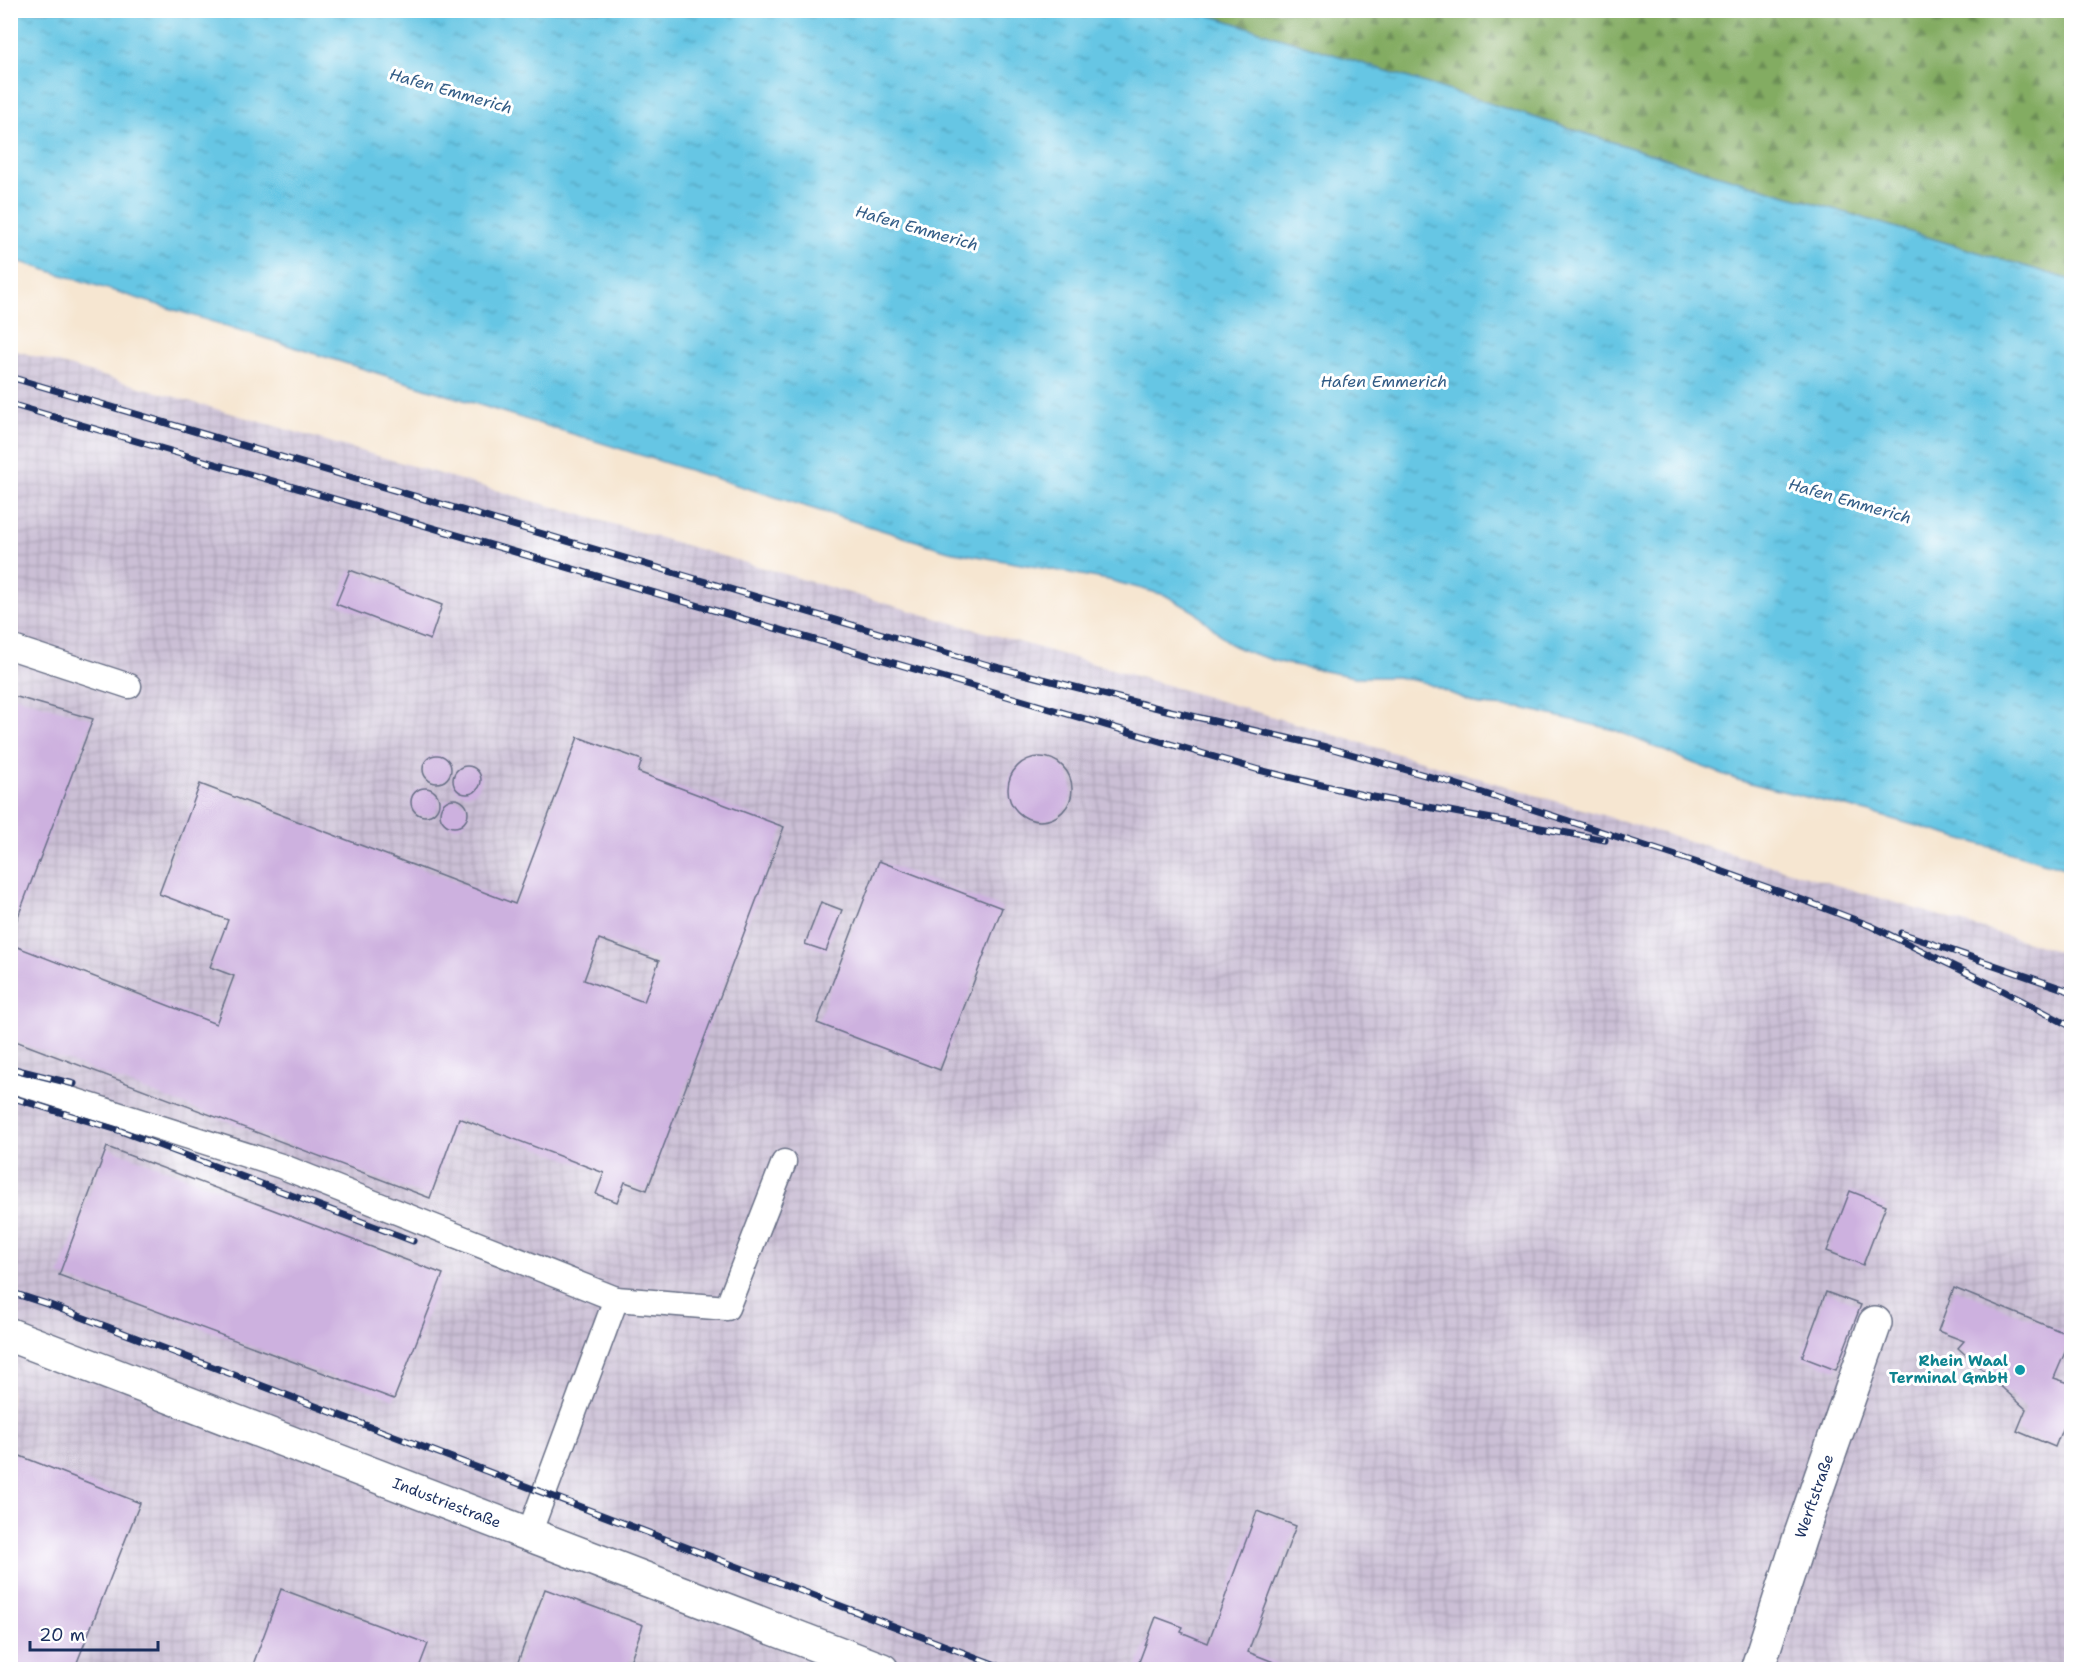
<svg xmlns="http://www.w3.org/2000/svg" width="2082" height="1680" viewBox="0 0 2082 1680" font-family="'Shantell Sans',sans-serif">
	<style>
		.industrial { fill: url(#industrial-grid) }
		.forest { fill: url(#forest-firs); stroke: #4f6e60; stroke-width: 1.5 }
		.water { fill: url(#water-ripples); stroke: #407aa1; stroke-width: 1.5 }
		.building { fill: #cdb1df; fill-rule: evenodd }
		.lines { fill: none; stroke-linecap: round; stroke-linejoin: round }
		.lane-casing { stroke: #686f86; stroke-width: 27 }
		.street-casing { stroke: #686f86; stroke-width: 36 }
		.lane { stroke: #fff; stroke-width: 24 }
		.street { stroke: #fff; stroke-width: 33 }
		.rail-casing { stroke: #1b2f5e; stroke-width: 7 }
		.rail { stroke: #fff; stroke-width: 4.5; stroke-dasharray: 14; stroke-linecap: butt }
		.culture-dot { fill: #0f9aa8; stroke: #fff; stroke-width: 2 }
		.labels { text-anchor: middle; dominant-baseline: central; stroke-width: 6; stroke-linejoin: round; paint-order: stroke }
		.culture-label { font-size: 15px; font-weight: bold; fill: #0d838f; stroke: #fff; text-anchor: end }
		.street-label { font-size: 15px; fill: #1b2f5e; stroke: #fff }
		.water-label { font-size: 16px; font-style: italic; fill: #325c86; stroke: #fff }
	</style>
	<defs>
		<pattern id="industrial-grid" width="8" height="8" patternUnits="userSpaceOnUse" patternTransform="scale(1.5)"><rect width="8" height="8" fill="#cbbfd5"/><path d="M0 4h8M4 0v8" fill="none" stroke="#aea4b9"/></pattern>
		<pattern id="forest-firs" width="22" height="20" patternUnits="userSpaceOnUse" patternTransform="scale(1.5)"><rect width="22" height="20" fill="#83ac62"/><path d="M5 1l3.5 6h-7zM16 11l3.5 6h-7z" fill="#6a8c54"/></pattern>
		<pattern id="water-ripples" width="26" height="14" patternUnits="userSpaceOnUse" patternTransform="scale(1.5)"><rect width="26" height="14" fill="#66c6e4"/><path d="M2 4q2-2 4 0t4 0M15 11q2-2 4 0t4 0" fill="none" stroke="#53a1bc"/></pattern>
	</defs>
	<rect width="100%" height="100%" fill="#fff"/>
	<filter id="ink" filterUnits="userSpaceOnUse"><feTurbulence type="fractalNoise" baseFrequency=".0167" numOctaves="2"/><feDisplacementMap in="SourceGraphic" scale="12" xChannelSelector="R" yChannelSelector="G"/><feConvolveMatrix kernelMatrix="1 2 1 2 8 2 1 2 1" color-interpolation-filters="sRGB"/></filter>
	<filter id="wash" filterUnits="userSpaceOnUse"><feTurbulence type="fractalNoise" baseFrequency=".008" numOctaves="4" result="noise"/><feDisplacementMap in="SourceGraphic" scale="24" xChannelSelector="R" yChannelSelector="G"/><feGaussianBlur stdDeviation="1.35" result="paint"/><feColorMatrix in="noise" values="0 0 0 0 0 0 0 0 0 0 0 0 0 0 0 0 0 1.4 0 .05"/><feComposite in="paint" operator="in"/></filter>
	<g filter="url(#wash)">
		<rect width="100%" height="100%" fill="#f6e6d1"/>
		<polygon class="industrial" points="10,349 1177,688 2071,955 2071,1669 11,1669"/>
		<polygon class="forest" points="1196,11 2071,11 2071,280 1679,163"/>
		<polygon class="water" points="10,11 1196,11 1679,163 2071,280 2071,870 1875,814 1738,780 1693,763 1615,730 1522,708 1480,705 1423,682 1397,677 1355,677 1279,662 1248,652 1232,645 1195,612 1165,595 1109,580 949,551 11,259"/>
		<g id="blocks">
			<g class="building">
				<polygon points="350,570 442,605 430,640 336,604"/>
				<polygon points="10,695 93,719 11,935 10,935"/>
				<path d="M 578,737 L 642,760 L 638,772 L 784,827 L 647,1190 L 625,1182 L 617,1202 L 596,1194 L 604,1173 L 459,1118 L 430,1198 L 10,1039 L 10,944 L 216,1024 L 234,976 L 210,967 L 228,920 L 159,894 L 200,784 L 515,904 ZM 599,939 L 659,961 L 644,1002 L 584,980 Z"/>
				<circle cx="437" cy="769" r="14"/>
				<circle cx="1040" cy="789" r="32"/>
				<circle cx="467" cy="780" r="14"/>
				<circle cx="425" cy="802" r="14"/>
				<circle cx="454" cy="813" r="14"/>
				<polygon points="879,861 1002,908 940,1070 817,1023"/>
				<polygon points="821,902 842,910 826,951 805,944"/>
				<polygon points="107,1147 443,1274 394,1399 59,1275"/>
				<polygon points="1850,1191 1886,1205 1863,1265 1827,1251"/>
				<polygon points="1954,1288 2072,1336 2054,1378 2072,1384 2072,1404 2055,1447 2017,1431 2026,1409 1958,1348 1964,1341 1938,1331"/>
				<polygon points="1826,1292 1861,1305 1836,1370 1802,1357"/>
				<polygon points="10,1452 140,1503 74,1670 10,1670"/>
				<polygon points="1257,1511 1296,1526 1248,1652 1294,1670 1136,1670 1156,1617 1183,1627 1181,1632 1208,1643"/>
				<polygon points="281,1589 428,1644 418,1670 251,1670"/>
				<polygon points="545,1589 643,1625 627,1670 515,1670"/>
			</g>
		</g>
	</g>
	<g filter="url(#ink)">
		<use href="#blocks" fill-opacity="0" stroke="#686f86" stroke-width="1.5"/>
		<g class="lines">
			<defs>
				<g id="lane">
					<polyline points="10,647 129,686"/>
					<polyline points="10,1080 281,1166 616,1299"/>
					<polyline points="529,1534 616,1299 727,1308 784,1162"/>
				</g>
				<g id="street">
					<path id="s1" d="M 10,1335 L 882,1670"/>
					<path id="s2" d="M 1757,1670 L 1800,1537 L 1875,1323"/>
				</g>
			</defs>
			<use href="#lane" class="lane-casing"/>
			<use href="#street" class="street-casing"/>
			<use href="#lane" class="lane"/>
			<use href="#street" class="street"/>
			<defs>
				<g id="rail">
					<polyline points="10,377 988,665 1162,709 1326,747 1449,782 1704,865 1811,903 1871,926 1992,985 2072,1027"/>
					<polyline points="10,404 1259,770 1363,795 1605,840"/>
					<polyline points="1901,933 2072,992"/>
					<polyline points="10,1068 74,1084"/>
					<polyline points="10,1097 121,1131 413,1241"/>
					<polyline points="10,1292 50,1305 1009,1670"/>
				</g>
			</defs>
			<use href="#rail" class="rail-casing"/>
			<use href="#rail" class="rail"/>
		</g>
	</g>
	<circle class="culture-dot" cx="2020" cy="1370" r="6"/>
	<g class="labels">
		<g class="culture-label">
			<text x="2008" y="1361">Rhein Waal<tspan x="2008" dy="17">Terminal GmbH</tspan></text>
		</g>
		<g class="street-label">
			<text stroke="none"><textPath href="#s2" startOffset="183">Werftstraße</textPath></text>
			<text stroke="none"><textPath href="#s1" startOffset="468">Industriestraße</textPath></text>
		</g>
		<g class="water-label">
			<text transform="translate(451 91) rotate(16)">Hafen Emmerich</text>
			<text transform="translate(917 228) rotate(16)">Hafen Emmerich</text>
			<text x="1384" y="381">Hafen Emmerich</text>
			<text transform="translate(1850 501) rotate(16)">Hafen Emmerich</text>
		</g>
	</g>
	<rect width="2082" height="1680" fill="none" stroke="#fff" stroke-width="36"/>
	<path d="M30 1641v9h128v-9" fill="none" stroke="#1b2f5e" stroke-width="3"/>
	<text x="39" y="1641" font-size="18" fill="#1b2f5e" stroke="#ffffff" stroke-width="4.5" paint-order="stroke">20 m</text>
</svg>
